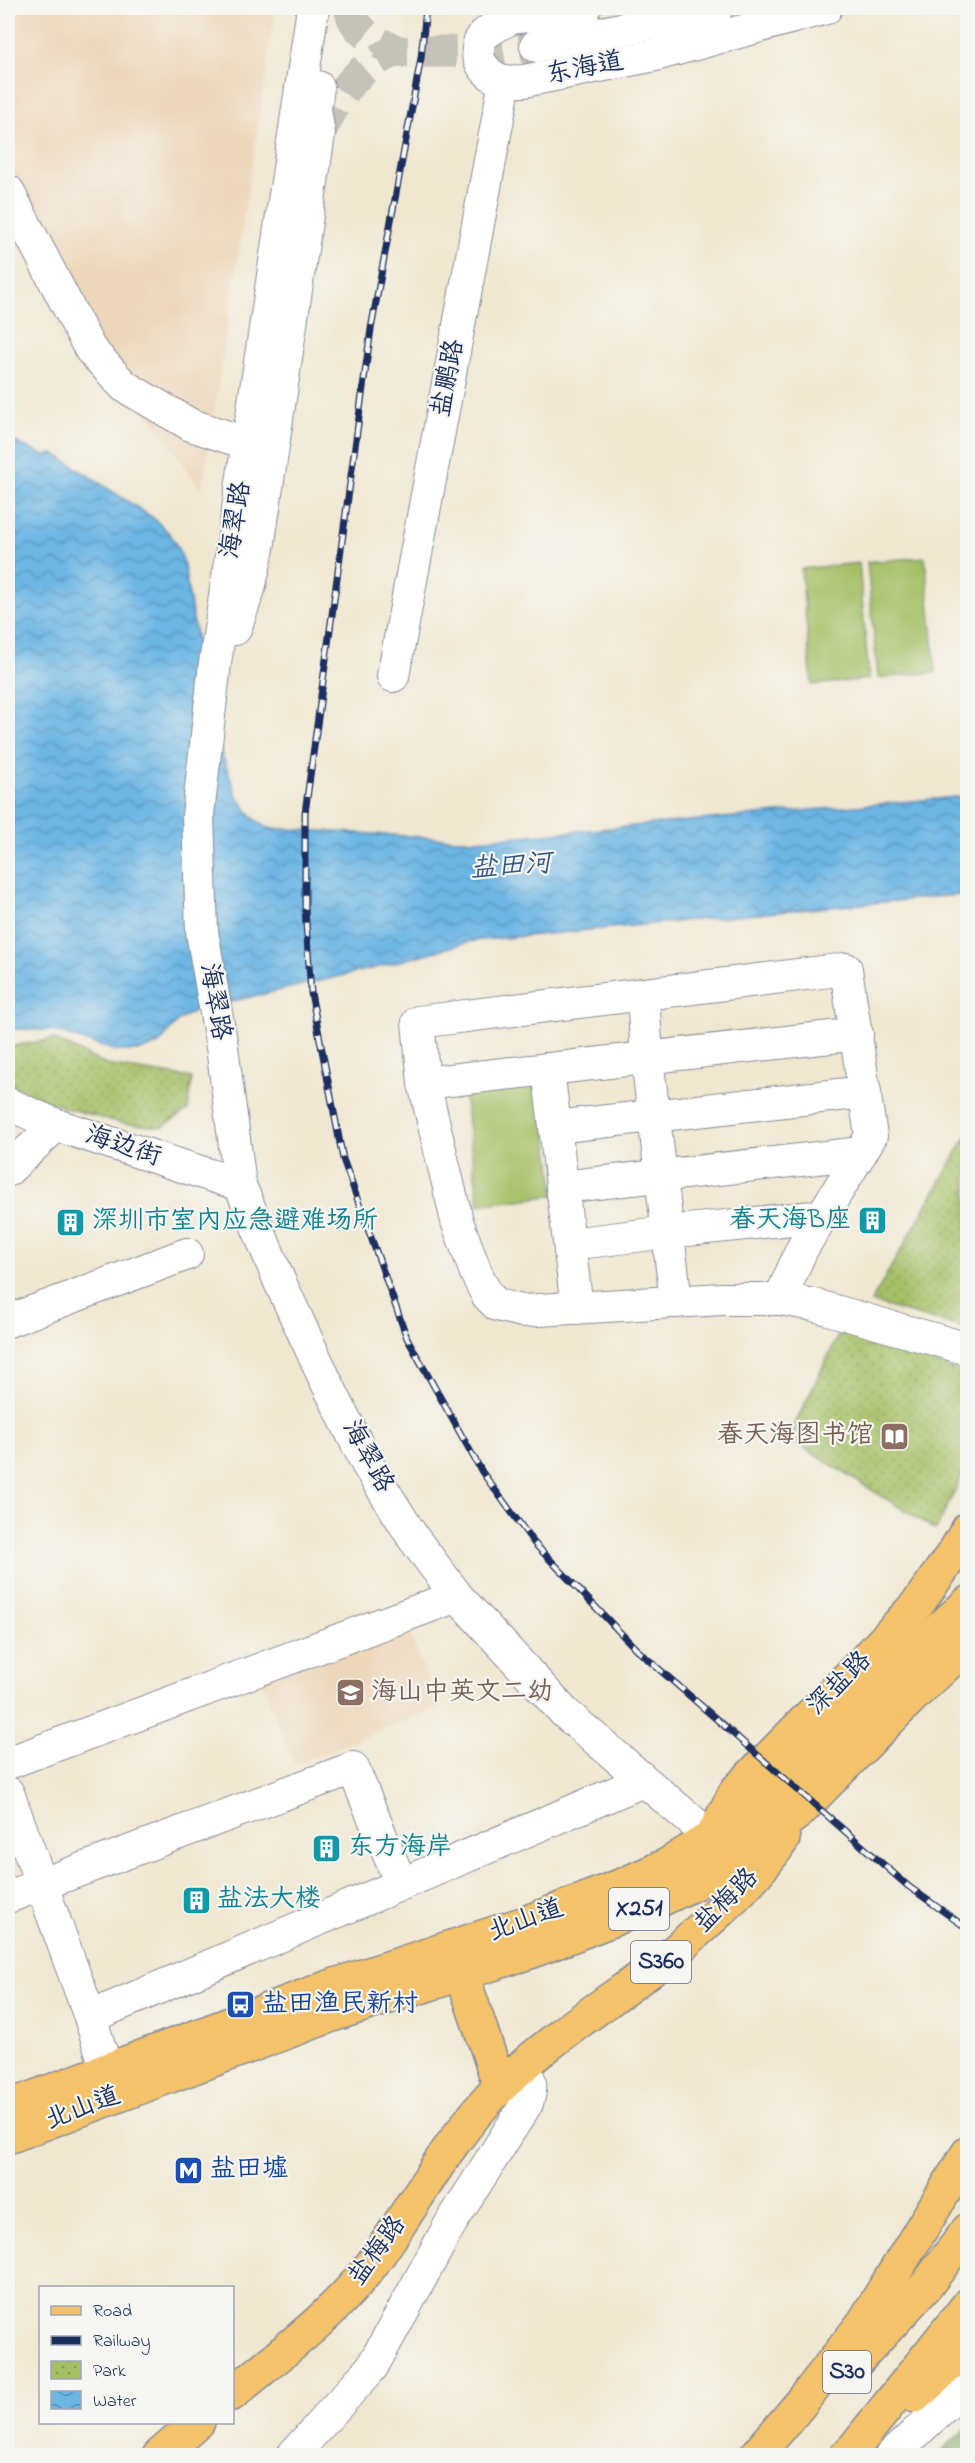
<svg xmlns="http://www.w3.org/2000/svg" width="975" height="2463" viewBox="0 0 975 2463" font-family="'Indie Flower','LXGW WenKai TC',sans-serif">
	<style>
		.built { fill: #edd7bb }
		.forest { fill: url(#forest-crowns); stroke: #506a5c; stroke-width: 1.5 }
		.park { fill: url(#park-dots); stroke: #607762; stroke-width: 1.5 }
		.pitch { fill: #a5bf65; stroke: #607762; stroke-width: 1.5 }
		.water { fill: url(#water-waves); stroke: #4472a1; stroke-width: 1.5 }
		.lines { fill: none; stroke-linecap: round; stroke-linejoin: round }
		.minor-tunnel { stroke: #c5c2b9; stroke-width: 32; stroke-dasharray: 32 16; stroke-linecap: butt }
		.minor-casing { stroke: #868b97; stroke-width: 34 }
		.major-casing { stroke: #868b97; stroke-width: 36 }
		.highway-casing { stroke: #868b97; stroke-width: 36 }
		.minor { stroke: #fff; stroke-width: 32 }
		.major { stroke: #f3c26a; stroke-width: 33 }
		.highway { stroke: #f3c26a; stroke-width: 33 }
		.rail-casing { stroke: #1b2f5e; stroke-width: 7 }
		.rail { stroke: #f6f6f2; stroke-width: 4.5; stroke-dasharray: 14; stroke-linecap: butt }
		.labels { text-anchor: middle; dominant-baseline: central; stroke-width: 4.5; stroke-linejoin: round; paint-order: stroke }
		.shield { fill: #f6f6f2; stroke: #5d6b8a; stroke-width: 1.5 }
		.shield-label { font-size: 24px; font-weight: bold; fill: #1b2f5e }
		.street-label { font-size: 26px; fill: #1b2f5e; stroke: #f6f6f2 }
		.culture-label { font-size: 26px; fill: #0d838f; stroke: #f6f6f2; text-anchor: start }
		.education-label { font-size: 26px; fill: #785e54; stroke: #f6f6f2; text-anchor: end }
		.transit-label { font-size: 26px; fill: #164399; stroke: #f6f6f2; text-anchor: start }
		.water-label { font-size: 27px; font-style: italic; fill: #335886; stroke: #f6f6f2 }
	</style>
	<defs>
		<pattern id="forest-crowns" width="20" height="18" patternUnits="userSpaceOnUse" patternTransform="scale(1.5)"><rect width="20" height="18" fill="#84a65a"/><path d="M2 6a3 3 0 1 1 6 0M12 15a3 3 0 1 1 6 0" fill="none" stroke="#6b884e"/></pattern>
		<pattern id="park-dots" width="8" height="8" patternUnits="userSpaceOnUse" patternTransform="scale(1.5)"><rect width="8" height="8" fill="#a5bf65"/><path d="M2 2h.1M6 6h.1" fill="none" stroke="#869c56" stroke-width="1.8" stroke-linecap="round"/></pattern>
		<pattern id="water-waves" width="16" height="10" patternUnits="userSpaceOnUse" patternTransform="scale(1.5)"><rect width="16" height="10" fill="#6cb6e4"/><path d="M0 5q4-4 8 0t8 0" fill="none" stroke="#5894bc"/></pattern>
	</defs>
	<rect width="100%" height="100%" fill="#f6f6f2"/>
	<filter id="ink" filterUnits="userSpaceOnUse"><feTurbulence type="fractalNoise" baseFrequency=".0167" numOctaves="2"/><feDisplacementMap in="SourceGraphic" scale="12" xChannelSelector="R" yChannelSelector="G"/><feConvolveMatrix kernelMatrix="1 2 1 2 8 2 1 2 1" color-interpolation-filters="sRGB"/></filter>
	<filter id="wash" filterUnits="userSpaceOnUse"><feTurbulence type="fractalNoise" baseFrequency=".008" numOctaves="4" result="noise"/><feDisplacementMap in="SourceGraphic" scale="24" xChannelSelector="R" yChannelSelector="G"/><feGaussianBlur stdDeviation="1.35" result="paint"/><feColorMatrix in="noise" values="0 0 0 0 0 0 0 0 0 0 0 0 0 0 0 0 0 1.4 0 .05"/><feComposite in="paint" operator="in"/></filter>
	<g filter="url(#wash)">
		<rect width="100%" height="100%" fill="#f0e7d0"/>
		<g class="built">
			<polygon points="8,8 276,8 202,491 8,211"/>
			<polygon points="405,1621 438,1707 295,1765 261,1679"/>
		</g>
		<polygon class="forest" points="967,2427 967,2455 937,2455"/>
		<g class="park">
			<polygon points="54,1039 106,1065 192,1078 188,1110 162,1127 121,1123 62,1107 8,1084 8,1047"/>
			<polygon points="967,1135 967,1329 871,1302"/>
			<polygon points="841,1330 967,1374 967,1465 936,1530 788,1438"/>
		</g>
		<g class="pitch">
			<polygon points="925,557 936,672 878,678 867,562"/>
			<polygon points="859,563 869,679 812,685 801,569"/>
			<polygon points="540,1078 555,1195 479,1205 463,1088"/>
		</g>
		<polygon class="water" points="8,439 43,455 55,454 152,517 169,533 176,544 183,560 211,724 237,796 252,817 268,828 476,840 967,796 967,894 472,941 375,968 195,1010 178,1021 159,1044 140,1051 117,1051 50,1030 8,1029"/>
	</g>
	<g filter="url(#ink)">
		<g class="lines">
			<g class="minor-tunnel">
				<path d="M 350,8 C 354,34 381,45 403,53"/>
				<path d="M 319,134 C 337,99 355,67 393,52 L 503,51 L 536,46"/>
			</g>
			<defs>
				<g id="minor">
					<polyline points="313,8 215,663 198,815 202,932 222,1047 240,1185 279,1280 324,1377 367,1464 414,1539 457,1596 565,1713 712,1838"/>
					<path d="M 585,8 L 512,18 C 502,23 490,28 483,36 C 469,54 485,76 504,81 C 510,82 517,81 524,81 L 655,55 L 826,8"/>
					<polyline points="536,46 662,21 717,8"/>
					<polyline points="8,191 90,349 124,386 191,425 249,444"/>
					<polyline points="235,629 249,589 258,548 319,134 315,109 318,87"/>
					<polyline points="393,676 505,81"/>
					<polyline points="643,994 647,1058 676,1302"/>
					<polyline points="548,1069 577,1308"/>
					<polyline points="424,1083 857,1034"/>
					<polyline points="8,1104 56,1125 240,1185"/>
					<polyline points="555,1127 865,1092"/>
					<polyline points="8,1170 56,1125"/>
					<polyline points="562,1187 861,1153"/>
					<polyline points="570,1244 668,1232 822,1216"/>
					<polyline points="780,1299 802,1249 871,1136 846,969 418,1022 424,1083 457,1221 476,1273 487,1295 497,1305 522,1311 722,1299 780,1299 814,1305 968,1349"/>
					<polyline points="8,1321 187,1254"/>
					<polyline points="8,1763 457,1596"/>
					<polyline points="8,1793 90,2017 107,2070"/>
					<polyline points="8,1897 353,1768 401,1884"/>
					<polyline points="90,2017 643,1781"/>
					<path d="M 292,2456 L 372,2367 L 451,2223 L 527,2103 C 532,2088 532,2080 523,2066"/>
					<polyline points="891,2456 968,2384"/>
				</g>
				<g id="major">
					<polyline points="713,1835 736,1791 872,1653 919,1602 955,1551 968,1529"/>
					<polyline points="455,1953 500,2087"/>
					<polyline points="8,2107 326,1988 522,1924 627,1883 667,1865 748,1814 782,1785 894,1670 968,1603"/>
					<polyline points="8,2137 335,2014 533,1951 650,1905 695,1883 736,1860 799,1812 919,1690 968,1645"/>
					<path d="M 232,2394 C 281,2353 334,2315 372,2264 C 415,2205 448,2139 500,2087 C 549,2039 607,2003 662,1962 C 683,1945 703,1926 723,1908 C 745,1887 766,1865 783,1839"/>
					<polyline points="159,2456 198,2422"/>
				</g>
				<g id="highway">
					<polyline points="857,2361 926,2286 968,2230"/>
					<polyline points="915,2396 968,2348"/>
					<polyline points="756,2456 801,2403 864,2322 968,2153"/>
					<polyline points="846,2456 854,2448 968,2305"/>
				</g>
			</defs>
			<use href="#minor" class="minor-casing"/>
			<use href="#major" class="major-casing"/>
			<use href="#highway" class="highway-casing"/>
			<use href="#minor" class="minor"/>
			<use href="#major" class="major"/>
			<use href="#highway" class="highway"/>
			<defs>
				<polyline id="rail" points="426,8 421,58 371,329 305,813 305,909 311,993 343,1159 407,1338 482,1472 534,1543 636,1649 908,1886 968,1929"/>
			</defs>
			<use href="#rail" class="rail-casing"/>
			<use href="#rail" class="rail"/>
		</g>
	</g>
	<defs>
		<symbol id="building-square" viewBox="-11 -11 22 22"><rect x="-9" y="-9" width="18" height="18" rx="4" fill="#0f9aa8" stroke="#f6f6f2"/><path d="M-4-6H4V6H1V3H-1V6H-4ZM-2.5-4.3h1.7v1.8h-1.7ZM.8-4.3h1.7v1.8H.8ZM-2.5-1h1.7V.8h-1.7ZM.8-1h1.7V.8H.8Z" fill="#fff"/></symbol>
		<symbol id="library-square" viewBox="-11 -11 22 22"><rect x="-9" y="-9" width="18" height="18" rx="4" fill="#8d6e63" stroke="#f6f6f2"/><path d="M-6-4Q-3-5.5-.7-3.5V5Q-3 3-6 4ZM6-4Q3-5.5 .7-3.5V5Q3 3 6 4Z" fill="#fff"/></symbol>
		<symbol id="school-square" viewBox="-11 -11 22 22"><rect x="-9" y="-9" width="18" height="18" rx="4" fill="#8d6e63" stroke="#f6f6f2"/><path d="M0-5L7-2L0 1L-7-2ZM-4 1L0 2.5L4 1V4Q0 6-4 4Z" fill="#fff"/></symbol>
		<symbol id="bus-square" viewBox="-11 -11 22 22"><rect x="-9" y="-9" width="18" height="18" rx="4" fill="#1a4fb4" stroke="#f6f6f2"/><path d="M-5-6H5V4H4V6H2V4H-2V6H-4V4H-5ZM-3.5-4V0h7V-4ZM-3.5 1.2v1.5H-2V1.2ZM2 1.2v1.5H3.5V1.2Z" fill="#fff"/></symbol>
		<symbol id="metro-square" viewBox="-11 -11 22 22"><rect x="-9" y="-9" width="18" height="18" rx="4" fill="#1a4fb4" stroke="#f6f6f2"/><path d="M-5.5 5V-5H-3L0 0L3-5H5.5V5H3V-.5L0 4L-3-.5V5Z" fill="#fff"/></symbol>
	</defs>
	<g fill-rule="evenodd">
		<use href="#building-square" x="856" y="1204" width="33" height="33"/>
		<use href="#building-square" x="54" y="1206" width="33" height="33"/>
		<use href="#library-square" x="878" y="1420" width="33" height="33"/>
		<use href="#school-square" x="334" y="1676" width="33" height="33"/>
		<use href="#building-square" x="310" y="1832" width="33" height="33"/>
		<use href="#building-square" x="180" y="1884" width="33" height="33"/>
		<use href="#bus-square" x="224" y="1988" width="33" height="33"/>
		<use href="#metro-square" x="172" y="2154" width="33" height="33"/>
	</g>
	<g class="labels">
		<g class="shield">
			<rect x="609" y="1888" width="60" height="42" rx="4.5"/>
			<rect x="631" y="1941" width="60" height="42" rx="4.5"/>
			<rect x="823" y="2351" width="48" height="42" rx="4.5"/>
		</g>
		<g class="shield-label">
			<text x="639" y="1909">X251</text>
			<text x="661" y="1962">S360</text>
			<text x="847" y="2372">S30</text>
		</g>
		<g class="street-label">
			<text transform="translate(585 69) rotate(-11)">东海道</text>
			<text transform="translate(449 378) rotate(-79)">盐鹏路</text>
			<text transform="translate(237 520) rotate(-81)">海翠路</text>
			<text transform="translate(214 1002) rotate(80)">海翠路</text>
			<text transform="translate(123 1147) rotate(18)">海边街</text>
			<text transform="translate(367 1457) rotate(61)">海翠路</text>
			<text transform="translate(840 1684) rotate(-45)">深盐路</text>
			<text transform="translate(727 1901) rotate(-45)">盐梅路</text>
			<text transform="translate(526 1921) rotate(-20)">北山道</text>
			<text transform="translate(83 2109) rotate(-21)">北山道</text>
			<text transform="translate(378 2251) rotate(-54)">盐梅路</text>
		</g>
		<g class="culture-label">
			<text x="851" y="1221" text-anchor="end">春天海B座</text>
			<text x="92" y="1222">深圳市室内应急避难场所</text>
			<text x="348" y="1848">东方海岸</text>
			<text x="217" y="1900">盐法大楼</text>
		</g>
		<g class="education-label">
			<text x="873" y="1436">春天海图书馆</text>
			<text x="371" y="1693" text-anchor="start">海山中英文二幼</text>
		</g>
		<g class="transit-label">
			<text x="262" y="2005">盐田渔民新村</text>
			<text x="210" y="2170">盐田墟</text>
		</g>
		<g class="water-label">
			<text transform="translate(511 867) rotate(-4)">盐田河</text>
		</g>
	</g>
	<rect width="975" height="2463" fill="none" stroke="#f6f6f2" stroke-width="30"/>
	<rect x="39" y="2286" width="195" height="138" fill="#f6f6f2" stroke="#9ea6b7" stroke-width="1.5"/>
	<rect x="51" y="2306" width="30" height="9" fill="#f3c26a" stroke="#9ea6b7" stroke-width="1.5"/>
	<text x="93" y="2316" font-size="18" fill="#1b2f5e">Road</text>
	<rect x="51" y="2336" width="30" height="9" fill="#1b2f5e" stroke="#9ea6b7" stroke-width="1.5"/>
	<text x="93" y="2346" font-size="18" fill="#1b2f5e">Railway</text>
	<rect x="51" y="2361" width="30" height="18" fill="url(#park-dots)" stroke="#9ea6b7" stroke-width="1.5"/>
	<text x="93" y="2376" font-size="18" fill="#1b2f5e">Park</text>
	<rect x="51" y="2391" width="30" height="18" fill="url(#water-waves)" stroke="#9ea6b7" stroke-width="1.5"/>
	<text x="93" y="2406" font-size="18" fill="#1b2f5e">Water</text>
</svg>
